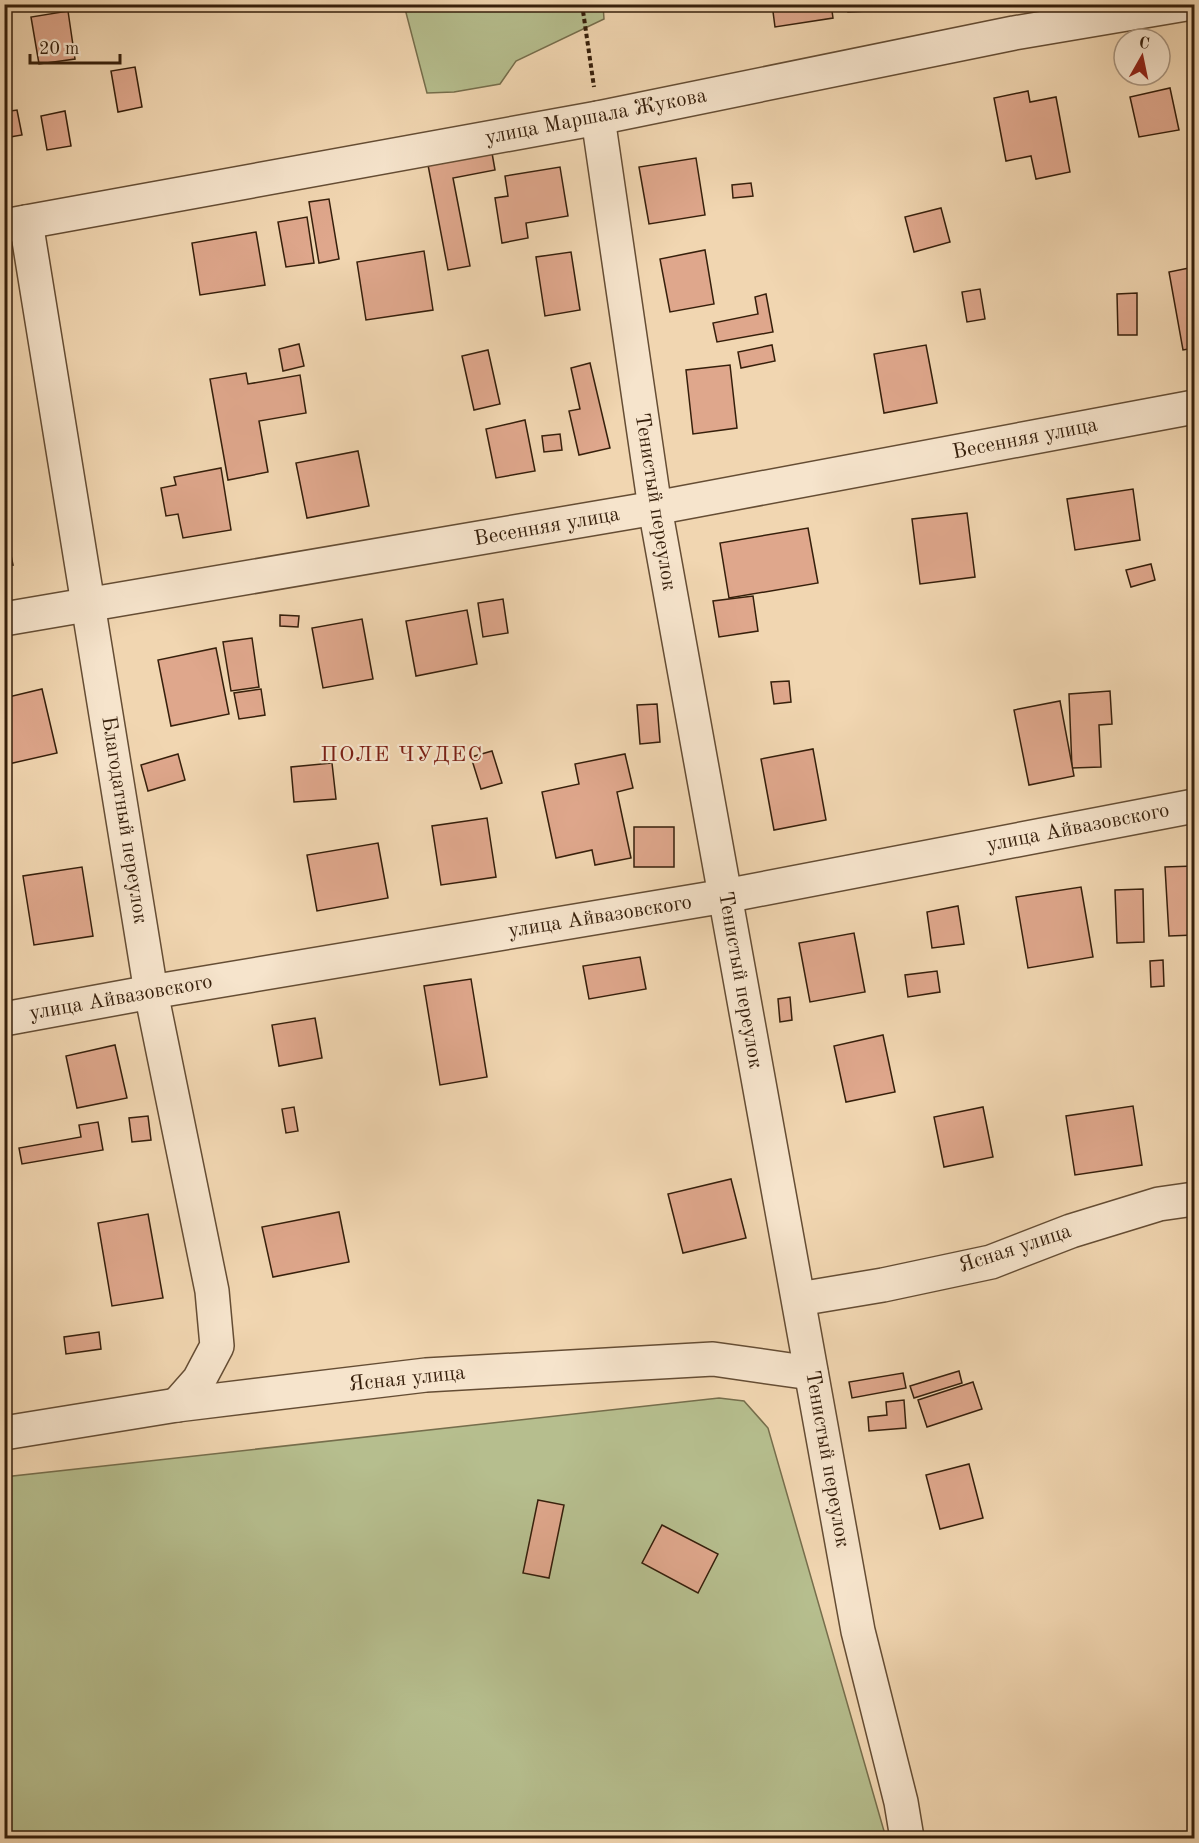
<svg xmlns="http://www.w3.org/2000/svg" width="1199" height="1843" viewBox="0 0 1199 1843" font-family="'Old Standard TT',serif">
	<style>
		.grass { fill: #b6be8e; stroke: #766e4c; stroke-width: 1.5 }
		.building { fill: #dfa78c; stroke: #361f0b; stroke-width: 1.5 }
		.lines { fill: none; stroke-linecap: round; stroke-linejoin: round }
		.street-casing { stroke: #654d34; stroke-width: 36 }
		.path { stroke: #361f0b; stroke-width: 4; stroke-dasharray: 4.5 3; stroke-linecap: butt }
		.street { stroke: #f6e4cc; stroke-width: 33 }
		.labels { text-anchor: middle; dominant-baseline: central; stroke-width: 4.5; stroke-linejoin: round; paint-order: stroke }
		.street-label { font-size: 21px; fill: #361f0b; stroke: #f6e4cc }
		.neighbourhood-label { font-size: 22px; letter-spacing: 1.5px; fill: #7a1f14; stroke: #f6e4cc }
	</style>
	<rect width="100%" height="100%" fill="#f1d6b1"/>
	<filter id="stains"><feTurbulence type="fractalNoise" baseFrequency=".00333" numOctaves="4"/><feColorMatrix values="0 0 0 0 .2 0 0 0 0 .09 0 0 0 0 .02 0 0 0 .5 -.17"/></filter>
	<radialGradient id="worn" r=".72"><stop offset=".6" stop-color="#630" stop-opacity="0"/><stop offset="1" stop-color="#630" stop-opacity=".3"/></radialGradient>
	<g class="grass">
		<polygon points="404,5 603,5 604,19 516,61 500,84 454,92 427,93"/>
		<polygon points="719,1398 744,1401 768,1428 886,1838 5,1838 4,1477"/>
	</g>
	<g class="building">
		<polygon points="772,4 831,4 833,18 775,27"/>
		<polygon points="848,4 868,4 868,11 848,12"/>
		<polygon points="68,11 75,59 39,64 31,17"/>
		<polygon points="135,67 142,107 118,112 111,71"/>
		<polygon points="1170,88 1179,130 1139,137 1130,97"/>
		<polygon points="1028,91 1030,102 1056,97 1070,172 1036,179 1031,156 1006,161 994,98"/>
		<polygon points="17,110 22,135 4,138 4,112"/>
		<polygon points="65,111 71,146 47,150 41,116"/>
		<polygon points="492,153 495,170 453,178 470,266 448,270 428,165"/>
		<polygon points="696,158 705,215 649,224 639,167"/>
		<polygon points="560,167 568,216 526,223 528,238 502,243 495,198 508,196 505,176"/>
		<polygon points="751,183 753,196 733,198 732,185"/>
		<polygon points="329,199 339,259 319,263 309,202"/>
		<polygon points="941,208 950,242 914,252 905,217"/>
		<polygon points="307,217 314,263 286,267 278,222"/>
		<polygon points="256,232 265,285 200,295 192,243"/>
		<polygon points="705,250 714,304 670,312 660,259"/>
		<polygon points="424,251 433,310 366,320 357,262"/>
		<polygon points="571,252 580,310 545,316 536,257"/>
		<polygon points="1194,267 1194,348 1183,350 1169,272"/>
		<polygon points="980,289 985,319 967,322 962,292"/>
		<polygon points="1137,293 1137,335 1118,335 1117,294"/>
		<polygon points="766,294 773,332 717,342 713,323 758,314 755,297"/>
		<polygon points="299,344 304,366 283,371 279,349"/>
		<polygon points="772,345 775,361 741,368 738,352"/>
		<polygon points="926,345 937,403 884,413 874,354"/>
		<polygon points="488,350 500,404 474,410 462,356"/>
		<polygon points="590,363 610,448 579,455 569,411 580,409 571,368"/>
		<polygon points="730,365 737,428 693,434 686,370"/>
		<polygon points="246,373 248,384 300,375 306,413 259,421 268,472 228,480 210,379"/>
		<polygon points="525,420 535,471 496,478 486,429"/>
		<polygon points="560,434 562,450 544,452 542,436"/>
		<polygon points="358,451 369,506 307,518 296,463"/>
		<polygon points="221,468 231,530 183,538 178,514 166,516 161,488 176,485 174,477"/>
		<polygon points="1133,489 1140,540 1075,550 1067,499"/>
		<polygon points="967,513 975,577 920,584 912,519"/>
		<polygon points="4,521 13,565 4,566"/>
		<polygon points="808,528 818,583 729,598 720,543"/>
		<polygon points="1151,564 1155,580 1131,587 1126,570"/>
		<polygon points="753,596 758,631 719,637 713,601"/>
		<polygon points="503,599 508,633 483,637 478,603"/>
		<polygon points="467,610 477,664 416,676 406,621"/>
		<polygon points="280,615 299,616 298,627 280,626"/>
		<polygon points="362,619 373,679 323,688 312,628"/>
		<polygon points="252,638 259,687 231,691 223,642"/>
		<polygon points="216,648 229,714 171,726 158,660"/>
		<polygon points="789,681 791,702 774,704 771,682"/>
		<polygon points="42,689 57,753 4,765 4,698"/>
		<polygon points="261,689 265,715 239,719 234,693"/>
		<polygon points="1110,691 1112,724 1099,725 1101,767 1072,768 1069,694"/>
		<polygon points="1060,701 1074,776 1029,785 1014,710"/>
		<polygon points="657,704 660,742 640,744 637,705"/>
		<polygon points="813,749 826,820 774,830 761,759"/>
		<polygon points="492,751 502,783 481,789 471,757"/>
		<polygon points="178,754 185,780 148,791 141,765"/>
		<polygon points="625,754 633,788 617,792 631,858 595,865 592,850 556,858 542,792 579,784 575,764"/>
		<polygon points="332,763 336,799 294,802 291,767"/>
		<polygon points="487,818 496,877 441,885 432,826"/>
		<rect x="634" y="827" width="40" height="40"/>
		<polygon points="378,843 388,898 317,911 307,855"/>
		<polygon points="1194,866 1194,935 1169,936 1165,867"/>
		<polygon points="82,867 93,936 34,945 23,876"/>
		<polygon points="1081,887 1093,957 1028,968 1016,897"/>
		<polygon points="1143,889 1144,942 1117,943 1115,890"/>
		<polygon points="958,906 964,944 932,948 927,912"/>
		<polygon points="854,933 865,992 810,1002 799,943"/>
		<polygon points="640,957 646,989 589,999 583,966"/>
		<polygon points="1163,960 1164,986 1151,987 1150,961"/>
		<polygon points="937,971 940,992 908,997 905,975"/>
		<polygon points="471,979 487,1077 440,1085 424,986"/>
		<polygon points="790,997 792,1020 780,1022 778,999"/>
		<polygon points="315,1018 322,1058 279,1066 272,1025"/>
		<polygon points="883,1035 895,1092 846,1102 834,1046"/>
		<polygon points="115,1045 127,1098 77,1108 66,1056"/>
		<polygon points="1133,1106 1142,1165 1075,1175 1066,1116"/>
		<polygon points="294,1107 298,1131 286,1133 282,1109"/>
		<polygon points="983,1107 993,1157 944,1167 934,1117"/>
		<polygon points="148,1116 151,1140 132,1142 129,1118"/>
		<polygon points="98,1122 103,1150 22,1164 19,1148 81,1137 79,1125"/>
		<polygon points="731,1179 746,1238 683,1253 668,1194"/>
		<polygon points="339,1212 349,1262 273,1277 262,1227"/>
		<polygon points="148,1214 163,1298 112,1306 98,1223"/>
		<polygon points="99,1332 101,1349 66,1354 64,1337"/>
		<polygon points="959,1371 962,1383 914,1398 910,1386"/>
		<polygon points="903,1373 906,1388 852,1398 849,1382"/>
		<polygon points="973,1382 982,1409 927,1427 918,1400"/>
		<polygon points="904,1400 906,1428 869,1431 868,1417 887,1415 886,1402"/>
		<polygon points="969,1464 983,1518 940,1529 926,1475"/>
		<polygon points="538,1500 564,1505 549,1578 523,1573"/>
		<polygon points="662,1525 718,1554 698,1593 642,1563"/>
	</g>
	<g class="lines">
		<defs>
			<g id="street">
				<polyline points="598,118 655,508 858,1631 901,1802 907,1838"/>
				<polyline points="26,222 151,992 212,1291 217,1346 199,1380 177,1405"/>
				<polyline points="4,226 598,118 1014,33 1186,4"/>
				<polyline points="4,619 655,508 1194,407"/>
				<polyline points="4,1019 151,992 725,896 1194,806"/>
				<polyline points="799,1299 883,1285 991,1262 1071,1231 1159,1204 1194,1199"/>
				<polyline points="4,1433 177,1405 426,1375 713,1359 811,1373"/>
			</g>
		</defs>
		<use href="#street" class="street-casing"/>
		<polyline class="path" points="582,4 594,87"/>
		<use href="#street" class="street"/>
	</g>
	<g class="labels">
		<g class="street-label">
			<text transform="translate(596 117) rotate(-11)">улица Маршала Жукова</text>
			<text transform="translate(1025 439) rotate(-11)">Весенняя улица</text>
			<text transform="translate(655 502) rotate(81)">Тенистый переулок</text>
			<text transform="translate(547 527) rotate(-10)">Весенняя улица</text>
			<text transform="translate(124 820) rotate(81)">Благодатный переулок</text>
			<text transform="translate(1078 828) rotate(-11)">улица Айвазовского</text>
			<text transform="translate(600 917) rotate(-9)">улица Айвазовского</text>
			<text transform="translate(740 980) rotate(80)">Тенистый переулок</text>
			<text transform="translate(121 998) rotate(-10)">улица Айвазовского</text>
			<text transform="translate(1015 1249) rotate(-18)">Ясная улица</text>
			<text transform="translate(407 1379) rotate(-6)">Ясная улица</text>
			<text transform="translate(827 1459) rotate(80)">Тенистый переулок</text>
		</g>
		<g class="neighbourhood-label">
			<text x="402" y="755">ПОЛЕ ЧУДЕС</text>
		</g>
	</g>
	<rect width="1199" height="1843" fill="none" stroke="#f1d6b1" stroke-width="24"/>
	<rect x="6" y="6" width="1187" height="1831" fill="none" stroke="#361f0b" stroke-width="3"/>
	<rect x="12" y="12" width="1175" height="1819" fill="none" stroke="#361f0b" stroke-width="1.5"/>
	<g transform="translate(1142 57) rotate(9)"><circle r="28" fill="#f6e4cc" stroke="#a9957f" stroke-width="1.5"/>
	<path d="M0-4.5L10 22L0 15L-10 22Z" fill="#8f2418"/>
	<text y="-9" font-size="16" font-weight="bold" text-anchor="middle" fill="#361f0b">С</text>
	</g>
	<path d="M30 54v9h90v-9" fill="none" stroke="#361f0b" stroke-width="3"/>
	<text x="39" y="54" font-size="18" fill="#361f0b" stroke="#f6e4cc" stroke-width="4.5" paint-order="stroke">20 m</text>
	<rect width="100%" height="100%" filter="url(#stains)"/>
	<rect width="100%" height="100%" fill="url(#worn)"/>
</svg>
